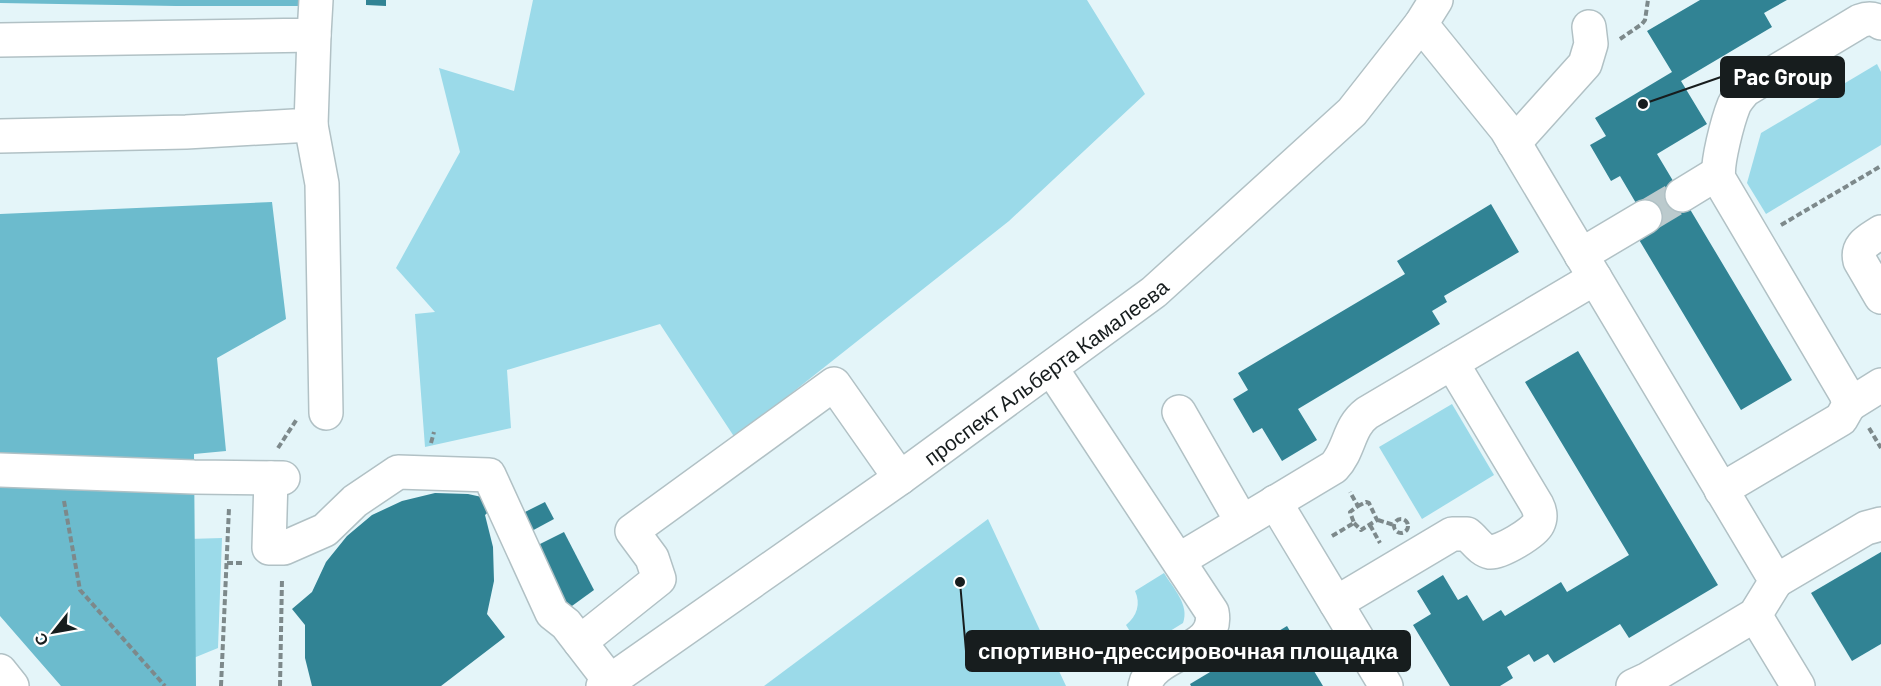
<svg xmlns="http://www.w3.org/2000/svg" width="1881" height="686" viewBox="0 0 1881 686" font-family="Barlow,sans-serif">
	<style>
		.green { fill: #9bdae9 }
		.forest { fill: #6cbbcd }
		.building { fill: #318394 }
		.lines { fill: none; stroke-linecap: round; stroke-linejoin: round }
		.minor-tunnel { stroke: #bbcacd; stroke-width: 33; stroke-dasharray: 33 16; stroke-linecap: butt }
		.minor-casing { stroke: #b1c1c5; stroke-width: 36 }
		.major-casing { stroke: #b1c1c5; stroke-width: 36 }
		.path { stroke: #7d898b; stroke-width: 4; stroke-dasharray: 6 3; stroke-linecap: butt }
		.minor { stroke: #fff; stroke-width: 33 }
		.major { stroke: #fff; stroke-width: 33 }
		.labels { text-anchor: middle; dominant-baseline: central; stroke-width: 6; stroke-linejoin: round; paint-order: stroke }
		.street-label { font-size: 21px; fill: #171d1e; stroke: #fff }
		.leader { fill: none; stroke: #171d1e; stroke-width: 2 }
		.callout-dot { fill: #171d1e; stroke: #fff; stroke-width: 2 }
		.callout { fill: #171d1e; stroke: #171d1e; stroke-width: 2 }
		.callout-label { font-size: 22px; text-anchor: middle; font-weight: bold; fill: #fff }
	</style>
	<rect width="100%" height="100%" fill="#e4f5f9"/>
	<g class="green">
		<polygon points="533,0 1087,0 1145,94 1009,221 735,438 660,324 507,370 511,428 425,447 415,314 435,312 396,268 460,152 439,68 514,91"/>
		<polygon points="1877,64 1881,72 1881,145 1766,214 1747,183 1761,133"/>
		<polygon points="1452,404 1494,475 1422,519 1379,447"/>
		<polygon points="988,519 1066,686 764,686"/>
		<polygon points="222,538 218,648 169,668 87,542"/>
		<path d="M 1164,573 C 1173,588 1190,605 1183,623 L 1141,649 L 1126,625 C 1137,616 1141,604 1135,591 Z"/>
	</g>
	<g class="forest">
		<polygon points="0,0 299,0 298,6 176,6 0,3"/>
		<polygon points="272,202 286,319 217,358 226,451 194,454 196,686 61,686 0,616 0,214"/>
	</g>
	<g class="building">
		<polygon points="366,0 386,0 386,6 366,5"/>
		<polygon points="1700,0 1787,0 1764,13 1772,27 1681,81 1707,124 1657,154 1792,380 1741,410 1632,228 1646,220 1620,176 1611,181 1590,145 1606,136 1595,118 1672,72 1647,31"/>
		<polygon points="1491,204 1519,252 1444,296 1447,302 1432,311 1440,324 1298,409 1317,440 1282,461 1262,428 1253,433 1233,399 1248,390 1238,373 1405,274 1397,261"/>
		<polygon points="1578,351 1718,585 1629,638 1620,624 1554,663 1548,654 1534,662 1529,654 1507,667 1513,678 1500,686 1450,686 1413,625 1431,614 1417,591 1443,575 1458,600 1467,595 1483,621 1501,610 1505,616 1561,582 1567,592 1629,555 1525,382"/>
		<polygon points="435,493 468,494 500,501 485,515 493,547 494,581 487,614 505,637 441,686 312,686 305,658 305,625 292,609 312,592 326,562 347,536 372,515 402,501"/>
		<polygon points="545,502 554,519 528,533 519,515"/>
		<polygon points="564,532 594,590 565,611 534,547"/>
		<polygon points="1881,552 1881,644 1852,661 1811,593"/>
		<polygon points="1287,626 1323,686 1191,686 1190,684"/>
	</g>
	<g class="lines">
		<polyline class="minor-tunnel" points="1645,217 1682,195"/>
		<defs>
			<g id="minor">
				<polyline points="1421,24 1506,129 1776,581 1755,615 1648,679 1633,686"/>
				<polyline points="0,40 314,35 316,0"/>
				<polyline points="311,125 322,184 326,413"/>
				<polyline points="0,136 186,132 311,125 314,35"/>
				<polyline points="1514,143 1585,64 1591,44 1589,27"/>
				<polyline points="1682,195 1718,173"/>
				<path d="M 1881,232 C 1869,240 1856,245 1860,261 L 1881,297"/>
				<polyline points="1581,255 1645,217"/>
				<path d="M 1051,368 L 1212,612 C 1220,653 1152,651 1145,686"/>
				<polyline points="1849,405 1881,385"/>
				<polyline points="1179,412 1242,522"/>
				<polyline points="0,470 194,477 283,478"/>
				<polyline points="271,478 269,548 284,548 325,530 355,501 398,472 489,475 552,613 566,624 610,681"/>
				<path d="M 1721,490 L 1841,419 L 1849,405 L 1846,394 L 1719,179 C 1716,164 1728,120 1734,105 C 1737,99 1741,95 1745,90 L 1860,21 C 1868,18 1874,18 1881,23"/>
				<polyline points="1275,502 1386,686"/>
				<path d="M 1179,560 L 1334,467 C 1350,450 1348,427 1367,413 L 1595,278"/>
				<polyline points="1776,581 1866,528 1881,524"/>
				<path d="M 1336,603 L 1452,534 L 1467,534 C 1475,540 1480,550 1490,552 C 1500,553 1534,533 1538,524 C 1541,518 1540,511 1537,505 L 1452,363"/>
				<polyline points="1755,615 1798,686"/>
				<polyline points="580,642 659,579 652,558 632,531 834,384 900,478"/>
				<polyline points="0,671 12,686"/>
			</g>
			<g id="major">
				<path id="s1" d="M 603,686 L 900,478 L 1154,292 L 1352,112 L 1421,24 L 1436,0"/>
			</g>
		</defs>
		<use href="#minor" class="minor-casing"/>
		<use href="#major" class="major-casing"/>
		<g class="path">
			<polyline points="1620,39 1642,24 1645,20 1648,0"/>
			<polyline points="1781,225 1881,166"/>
			<polyline points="1869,428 1881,448"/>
			<polyline points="431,443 434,432"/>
			<polyline points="278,448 297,419"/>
			<polyline points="64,501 80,590 165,686"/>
			<circle cx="1401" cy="526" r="7"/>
			<polyline points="1378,520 1394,525"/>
			<polyline points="1354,523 1361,530 1377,520 1369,503 1366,502 1358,506"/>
			<polyline points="1370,525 1380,543"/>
			<polyline points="1332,536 1354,523 1350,512 1358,506 1350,492"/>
			<polyline points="227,563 244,563"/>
			<polyline points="221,686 229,508"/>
			<polyline points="280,686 282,579"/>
		</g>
		<use href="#minor" class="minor"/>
		<use href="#major" class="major"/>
	</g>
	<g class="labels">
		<g class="street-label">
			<text stroke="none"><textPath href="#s1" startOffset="543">проспект Альберта Камалеева</textPath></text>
		</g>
	</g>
	<path class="leader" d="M1643 104L1721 77M960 582L966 651"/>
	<g class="callout-dot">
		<circle cx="1643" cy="104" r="6"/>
		<circle cx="960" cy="582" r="6"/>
	</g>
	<g class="callout">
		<rect x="1721" y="57" width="123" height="40" rx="6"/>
		<rect x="966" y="631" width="444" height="40" rx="6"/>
	</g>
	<g class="callout-label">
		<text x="1783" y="85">Pac Group</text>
		<text x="1188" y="659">спортивно-дрессировочная площадка</text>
	</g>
	<g transform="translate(54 632) rotate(239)" stroke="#ffffff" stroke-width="4.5" paint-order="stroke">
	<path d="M0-4.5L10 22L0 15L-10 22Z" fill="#171d1e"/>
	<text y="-9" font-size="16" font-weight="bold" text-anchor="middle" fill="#171d1e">С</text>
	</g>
</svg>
